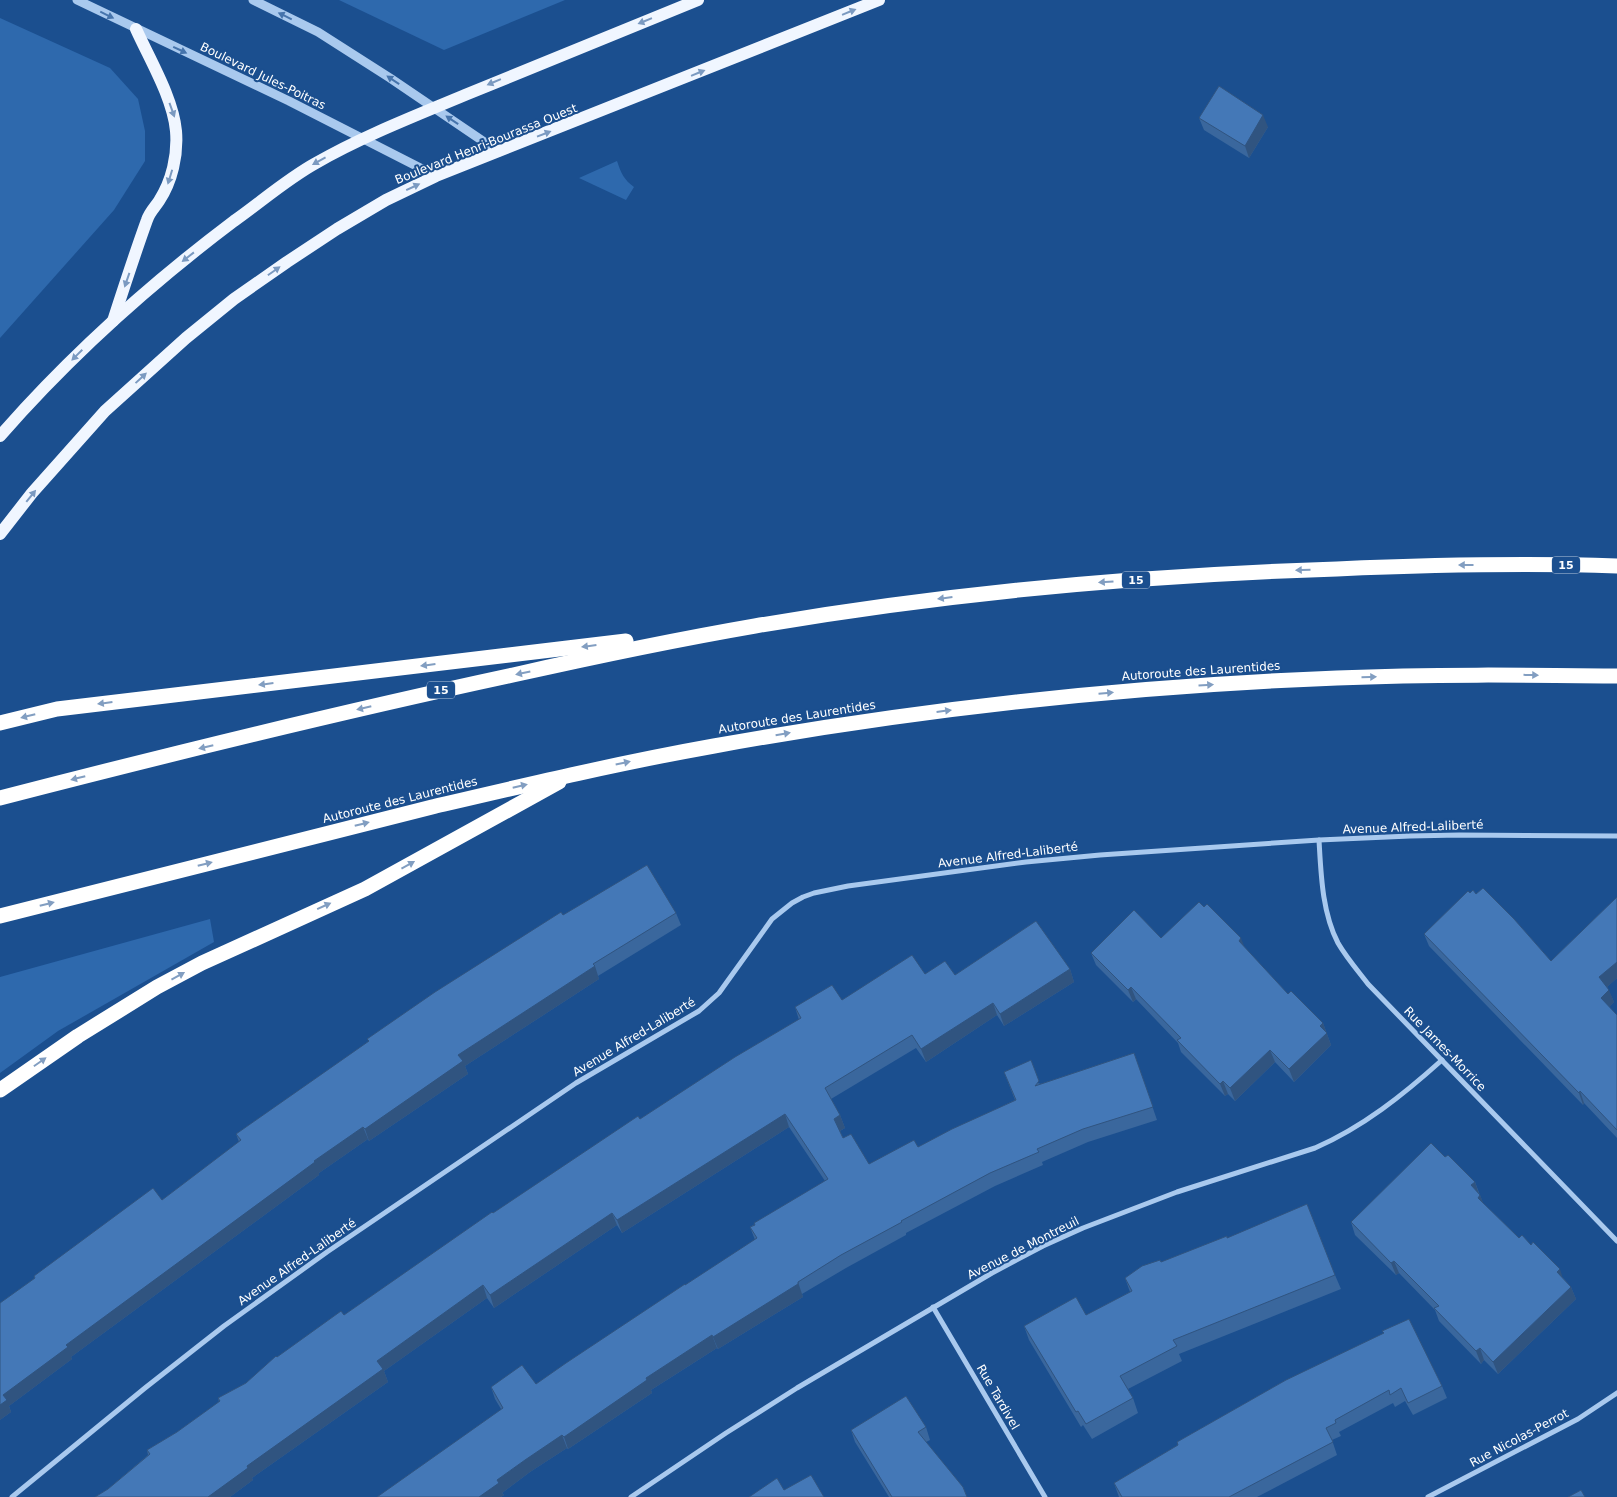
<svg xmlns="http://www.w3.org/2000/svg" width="1617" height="1497" viewBox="0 0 1617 1497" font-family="'DejaVu Sans',sans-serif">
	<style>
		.green { fill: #2e69ad }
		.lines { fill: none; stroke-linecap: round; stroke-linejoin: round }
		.minor { stroke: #a9c9ee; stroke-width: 5 }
		.tertiary { stroke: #a9c9ee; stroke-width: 9 }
		.primary { stroke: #f0f6ff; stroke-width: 12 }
		.motorway { stroke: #fff; stroke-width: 15 }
		.wall { fill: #3a679d }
		.shaded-wall { fill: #305480 }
		.building { fill: #4478b7; stroke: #305480 }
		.oneway { fill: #7b9ac1 }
		.oneway2 { fill: #4674ac }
		.oneway3 { fill: #829ec1 }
		.labels { text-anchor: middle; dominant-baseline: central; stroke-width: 4; stroke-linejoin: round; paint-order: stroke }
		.shield { fill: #1b4f8f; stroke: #bbcadd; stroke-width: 1 }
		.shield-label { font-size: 11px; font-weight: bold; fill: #fff }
		.street-label { font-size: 12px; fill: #fff; stroke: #1b4f8f }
	</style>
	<rect width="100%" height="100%" fill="#1b4f8f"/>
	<g class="green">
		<polygon points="339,0 565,0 444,50"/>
		<polygon points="0,18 110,68 138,99 145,131 145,161 114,210 0,338"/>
		<path d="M 617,161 C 621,173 624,180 634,187 L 626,200 L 579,178 Z"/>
		<polygon points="210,919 214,942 58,1031 0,1073 0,977"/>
	</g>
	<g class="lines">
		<g class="minor">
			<path d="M 1319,840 C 1321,874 1322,912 1338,943 C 1346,957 1358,971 1368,984 L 1617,1241"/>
			<polyline points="933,1307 1045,1497"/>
			<polyline points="12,1497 145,1388 224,1326 327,1252 576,1083 699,1011 719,993 772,919 792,903 803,897 814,893 848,886 1026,862 1100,855 1319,840 1410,836 1459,835 1617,836"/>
			<path d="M 631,1497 L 726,1433 L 797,1388 L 992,1273 L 1043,1246 L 1083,1228 L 1177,1192 L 1315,1148 C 1363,1127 1403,1095 1442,1060"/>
			<polyline points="1428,1497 1578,1419 1617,1393"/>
		</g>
		<g class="tertiary">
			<polyline points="77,0 289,101 436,176"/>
			<polyline points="253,0 318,32 390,78 499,152"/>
		</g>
		<g class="primary">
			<path d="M 113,321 C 124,287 135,253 147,220 C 149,213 155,207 159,201 C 172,181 178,155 176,131 C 173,98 150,60 136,29"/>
			<path d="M 0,436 C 70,356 149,285 234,221 C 261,202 287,179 316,163 C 363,136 415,116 465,95 C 542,63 620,32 698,0"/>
			<polyline points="0,534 32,493 105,411 186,338 234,299 287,262 337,229 386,200 436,176 879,0"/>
		</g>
		<g class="motorway">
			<polyline points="0,723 57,709 626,641"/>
			<path d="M 0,798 C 170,754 341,712 513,675 C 593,657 674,640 755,626 C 948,593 1142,575 1337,569 C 1430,565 1524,563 1617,566"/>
			<path d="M 0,916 C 144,879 288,842 432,807 C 526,785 619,763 714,746 C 919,709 1128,686 1337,678 C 1430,674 1524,675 1617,676"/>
			<polyline points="0,1090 78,1036 157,987 202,963 365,889 559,782"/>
		</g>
	</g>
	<g class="wall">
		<polygon points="1199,118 1268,127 1249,158 1204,130"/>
		<polygon points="1470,893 1476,894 1551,961 1617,897 1617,978 1607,987 1614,1002 1609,1007 1617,1015 1617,1138 1584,1103 1583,1105 1429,946 1424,934"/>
		<polygon points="676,913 681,925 598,976 599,979 465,1066 468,1074 369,1141 368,1139 319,1173 319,1175 71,1357 72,1359 9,1406 11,1412 0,1420 34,1278 34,1276 162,1200 239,1142 236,1134 369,1042 367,1039 563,915"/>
		<polygon points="1161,938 1244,947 1288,994 1323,1023 1331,1045 1294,1082 1275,1062 1235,1101 1228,1094 1225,1096 1181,1052 1178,1043 1136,999 1133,1002 1096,965 1091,953"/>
		<polygon points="1070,969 1074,982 1004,1026 997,1015 926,1062 916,1048 831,1099 840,1115 845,1128 840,1131 843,1138 869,1164 918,1147 1015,1100 1004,1072 1041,1084 1134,1053 1157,1120 1088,1142 1042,1162 1043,1165 995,1186 906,1233 906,1235 846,1268 802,1294 803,1297 718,1349 717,1348 670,1378 651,1390 652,1393 568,1449 567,1448 530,1472 502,1493 504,1495 501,1497 501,1409 495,1399 491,1387 536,1384 755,1240 750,1227 825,1181 789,1127 622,1233 617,1225 494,1308 487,1298 384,1371 388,1382 252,1478 253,1480 230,1497 95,1497 108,1489 148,1455 147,1450 177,1432 219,1402 218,1398 246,1383 277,1357 344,1315 493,1213 640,1119 799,1020 795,1007 842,1000 925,974 955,975"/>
		<polygon points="1445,1157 1475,1182 1483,1203 1519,1238 1563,1278 1571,1287 1576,1299 1498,1374 1484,1360 1481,1364 1439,1321 1435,1310 1399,1273 1396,1275 1355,1235 1351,1222"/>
		<polygon points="1227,1238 1335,1275 1341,1289 1179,1354 1182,1361 1128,1389 1133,1398 1138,1413 1092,1439 1083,1425 1081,1427 1029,1340 1024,1326 1086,1315 1130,1292 1125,1278 1161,1262"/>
		<polygon points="1286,1380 1442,1386 1447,1398 1413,1415 1405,1401 1395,1407 1393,1403 1339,1432 1341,1436 1332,1440 1337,1455 1257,1497 1119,1497 1114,1483 1178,1445 1177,1442"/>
		<polygon points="926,1427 930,1440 926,1442 967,1497 889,1497 855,1442 851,1430"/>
	</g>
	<g class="shaded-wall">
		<polygon points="1263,115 1268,127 1249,158 1245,146"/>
		<polygon points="1241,938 1246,951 1239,941"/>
		<polygon points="1617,962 1617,978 1604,990 1599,977"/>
		<polygon points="595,966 599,979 465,1066 468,1074 369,1141 365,1129 458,1055"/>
		<polygon points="1070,969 1074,982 1004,1026 1000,1014"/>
		<polygon points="1131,987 1136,999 1133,1002 1128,990"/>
		<polygon points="1609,990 1614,1002 1606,1011 1601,998"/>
		<polygon points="993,1003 997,1015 926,1062 921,1049"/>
		<polygon points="1323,1023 1331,1045 1294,1082 1289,1069"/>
		<polygon points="1270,1050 1275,1062 1235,1101 1230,1088"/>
		<polygon points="1223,1081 1228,1094 1225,1096 1220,1084"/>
		<polygon points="1580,1091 1584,1103 1583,1105 1579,1093"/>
		<polygon points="785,1114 789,1127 622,1233 617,1220"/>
		<polygon points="840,1115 845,1128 838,1132 834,1119"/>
		<polygon points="363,1127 368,1139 319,1173 319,1175 71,1357 72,1359 9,1406 11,1412 0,1420 0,1405 3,1395 66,1345 314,1161"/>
		<polygon points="1475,1182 1479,1194 1471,1185"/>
		<polygon points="1480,1195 1485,1207 1478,1198"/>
		<polygon points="612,1213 617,1225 494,1308 490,1295"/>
		<polygon points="1394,1261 1399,1273 1396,1275 1391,1263"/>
		<polygon points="1560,1269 1564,1282 1557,1272"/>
		<polygon points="798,1282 803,1297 718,1349 713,1337"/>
		<polygon points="483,1285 487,1298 384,1371 388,1382 252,1478 253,1480 230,1497 208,1497 377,1361"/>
		<polygon points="1571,1287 1576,1299 1498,1374 1493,1362"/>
		<polygon points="712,1335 717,1348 651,1390 652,1393 568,1449 564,1437 646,1378"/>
		<polygon points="1480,1348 1484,1360 1481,1364 1476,1351"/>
		<polygon points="562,1435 567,1448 530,1472 502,1493 504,1495 501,1497 479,1497 497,1480 525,1460"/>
	</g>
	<g class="building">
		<polygon points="1219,86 1263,115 1245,146 1199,118"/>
		<polygon points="647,865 676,913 593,964 595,966 458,1055 463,1061 365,1129 363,1127 314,1161 315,1162 66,1345 68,1347 3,1395 7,1400 0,1405 0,1303 35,1278 34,1276 153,1188 162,1200 241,1140 236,1134 369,1041 367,1039 435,992 561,912 563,915"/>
		<polygon points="1483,888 1514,919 1551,961 1617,897 1617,962 1599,977 1609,990 1601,998 1617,1015 1617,1130 1580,1091 1579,1093 1424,934 1468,891 1470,893 1473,890 1476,894"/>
		<polygon points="1199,902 1204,907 1207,904 1241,938 1239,941 1288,994 1291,991 1323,1023 1320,1026 1327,1033 1289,1069 1270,1050 1230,1088 1223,1081 1220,1084 1177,1040 1181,1038 1131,987 1128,990 1091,953 1134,910 1161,938"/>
		<polygon points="1036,921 1070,969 1000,1014 993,1003 921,1049 912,1035 825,1088 840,1115 834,1119 843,1138 851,1134 869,1164 914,1140 918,1147 952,1129 1016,1100 1004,1072 1031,1060 1039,1081 1035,1086 1134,1053 1153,1107 1083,1129 1037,1149 1039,1152 990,1173 901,1221 902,1222 841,1255 798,1282 798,1284 713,1337 712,1335 646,1378 647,1380 564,1437 562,1435 525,1460 497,1480 499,1483 479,1497 377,1497 503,1408 491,1387 522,1365 536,1384 566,1363 685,1284 685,1285 757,1238 750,1227 755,1225 754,1223 828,1179 785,1114 617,1220 612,1213 490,1295 483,1285 377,1361 383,1369 247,1466 248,1468 208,1497 95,1497 108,1489 150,1454 147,1450 177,1432 220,1401 218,1398 246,1383 276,1356 277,1357 341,1311 344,1315 492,1212 493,1213 638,1116 640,1119 735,1057 801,1018 795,1007 832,985 842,1000 912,955 925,974 945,961 955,975"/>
		<polygon points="1431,1143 1445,1157 1448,1155 1475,1182 1471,1185 1480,1195 1478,1198 1519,1238 1522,1235 1531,1245 1533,1242 1560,1269 1557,1272 1571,1287 1493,1362 1480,1348 1476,1351 1434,1308 1439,1306 1394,1261 1391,1263 1351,1222"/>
		<polygon points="1307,1204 1335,1275 1173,1340 1177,1346 1120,1376 1133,1398 1086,1424 1078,1411 1076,1412 1024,1326 1076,1297 1086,1315 1132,1291 1125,1278 1142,1266 1160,1260 1161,1262 1227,1236 1227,1238"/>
		<polygon points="1409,1319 1442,1386 1408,1403 1401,1388 1390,1395 1389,1390 1335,1420 1336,1423 1326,1428 1333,1442 1229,1497 1122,1497 1114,1483 1178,1445 1177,1442 1286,1380 1384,1333 1382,1331"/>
		<polygon points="906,1396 926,1427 918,1432 963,1487 967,1497 892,1497 851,1430"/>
		<polygon points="811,1475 824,1497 749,1497 777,1478 784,1490"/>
		<polygon points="1581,1490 1585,1497 1568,1497"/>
	</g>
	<defs><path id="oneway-solid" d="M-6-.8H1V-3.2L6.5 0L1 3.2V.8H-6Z" transform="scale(1.25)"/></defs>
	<g class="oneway">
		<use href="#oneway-solid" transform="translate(849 12) rotate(-22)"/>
		<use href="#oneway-solid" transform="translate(645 21) rotate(158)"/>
		<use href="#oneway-solid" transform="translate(698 73) rotate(-22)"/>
		<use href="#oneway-solid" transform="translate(494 82) rotate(157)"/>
		<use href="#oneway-solid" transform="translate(172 110) rotate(70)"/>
		<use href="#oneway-solid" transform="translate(544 134) rotate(-21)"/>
		<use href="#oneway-solid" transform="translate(319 161) rotate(151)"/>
		<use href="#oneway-solid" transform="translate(170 177) rotate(107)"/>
		<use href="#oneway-solid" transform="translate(413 187) rotate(-25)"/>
		<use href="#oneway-solid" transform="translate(188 257) rotate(142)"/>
		<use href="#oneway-solid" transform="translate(274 271) rotate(-35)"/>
		<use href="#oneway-solid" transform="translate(127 280) rotate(109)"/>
		<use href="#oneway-solid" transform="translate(77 355) rotate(135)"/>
		<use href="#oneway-solid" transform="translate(141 378) rotate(-43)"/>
		<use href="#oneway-solid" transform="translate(31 496) rotate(-51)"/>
	</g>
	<g class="oneway2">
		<use href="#oneway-solid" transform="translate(107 15) rotate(26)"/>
		<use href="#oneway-solid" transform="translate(285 16) rotate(-154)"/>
		<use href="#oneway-solid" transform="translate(180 50) rotate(25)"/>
		<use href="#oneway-solid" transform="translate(393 80) rotate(-146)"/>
		<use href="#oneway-solid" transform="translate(452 120) rotate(-146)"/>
	</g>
	<g class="oneway3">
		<use href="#oneway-solid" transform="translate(1466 565) rotate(180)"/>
		<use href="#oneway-solid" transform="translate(1303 570) rotate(178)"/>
		<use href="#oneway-solid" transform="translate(1106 582) rotate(176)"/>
		<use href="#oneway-solid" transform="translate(945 598) rotate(173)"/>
		<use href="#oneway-solid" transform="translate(589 646) rotate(173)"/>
		<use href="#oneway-solid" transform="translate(428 665) rotate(173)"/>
		<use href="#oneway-solid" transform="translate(523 673) rotate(168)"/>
		<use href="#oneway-solid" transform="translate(1531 675) rotate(1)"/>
		<use href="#oneway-solid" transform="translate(1369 677) rotate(-1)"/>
		<use href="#oneway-solid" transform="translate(266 684) rotate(173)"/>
		<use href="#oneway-solid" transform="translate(1206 685) rotate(-4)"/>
		<use href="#oneway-solid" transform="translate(1106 693) rotate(-5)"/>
		<use href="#oneway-solid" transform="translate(105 703) rotate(173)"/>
		<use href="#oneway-solid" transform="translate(364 708) rotate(167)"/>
		<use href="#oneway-solid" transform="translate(944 711) rotate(-7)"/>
		<use href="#oneway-solid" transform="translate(28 716) rotate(166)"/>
		<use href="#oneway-solid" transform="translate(783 734) rotate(-10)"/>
		<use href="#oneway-solid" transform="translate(206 747) rotate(167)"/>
		<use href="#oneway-solid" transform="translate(623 763) rotate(-12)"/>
		<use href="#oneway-solid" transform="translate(78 778) rotate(166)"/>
		<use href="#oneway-solid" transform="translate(520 786) rotate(-13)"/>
		<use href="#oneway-solid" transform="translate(362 824) rotate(-14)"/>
		<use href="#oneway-solid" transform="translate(205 864) rotate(-14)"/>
		<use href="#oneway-solid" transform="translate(408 865) rotate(-29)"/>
		<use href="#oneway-solid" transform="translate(47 904) rotate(-14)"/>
		<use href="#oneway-solid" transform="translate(324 906) rotate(-24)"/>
		<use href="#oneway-solid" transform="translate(178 976) rotate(-29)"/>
		<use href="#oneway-solid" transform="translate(40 1062) rotate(-35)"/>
	</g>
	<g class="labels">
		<g class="shield">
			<rect x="1552" y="556.5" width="28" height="17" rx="4"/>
			<rect x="1122" y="571.5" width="28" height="17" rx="4"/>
			<rect x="427" y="681.5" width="28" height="17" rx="4"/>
		</g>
		<g class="shield-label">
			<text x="1566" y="565">15</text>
			<text x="1136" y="580">15</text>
			<text x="441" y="690">15</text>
		</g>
		<g class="street-label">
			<text transform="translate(263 76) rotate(26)">Boulevard Jules-Poitras</text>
			<text transform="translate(486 144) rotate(-22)">Boulevard Henri-Bourassa Ouest</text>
			<text transform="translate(1201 671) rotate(-4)">Autoroute des Laurentides</text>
			<text transform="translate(797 717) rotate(-9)">Autoroute des Laurentides</text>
			<text transform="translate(400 800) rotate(-14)">Autoroute des Laurentides</text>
			<text transform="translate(1413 827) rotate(-2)">Avenue Alfred-Laliberté</text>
			<text transform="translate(1008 855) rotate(-7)">Avenue Alfred-Laliberté</text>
			<text transform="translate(634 1037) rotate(-31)">Avenue Alfred-Laliberté</text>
			<text transform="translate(1445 1049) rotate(46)">Rue James-Morrice</text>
			<text transform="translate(1023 1248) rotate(-27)">Avenue de Montreuil</text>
			<text transform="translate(297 1262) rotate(-35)">Avenue Alfred-Laliberté</text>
			<text transform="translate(998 1397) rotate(60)">Rue Tardivel</text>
			<text transform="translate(1519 1438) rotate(-28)">Rue Nicolas-Perrot</text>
		</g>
	</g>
</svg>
